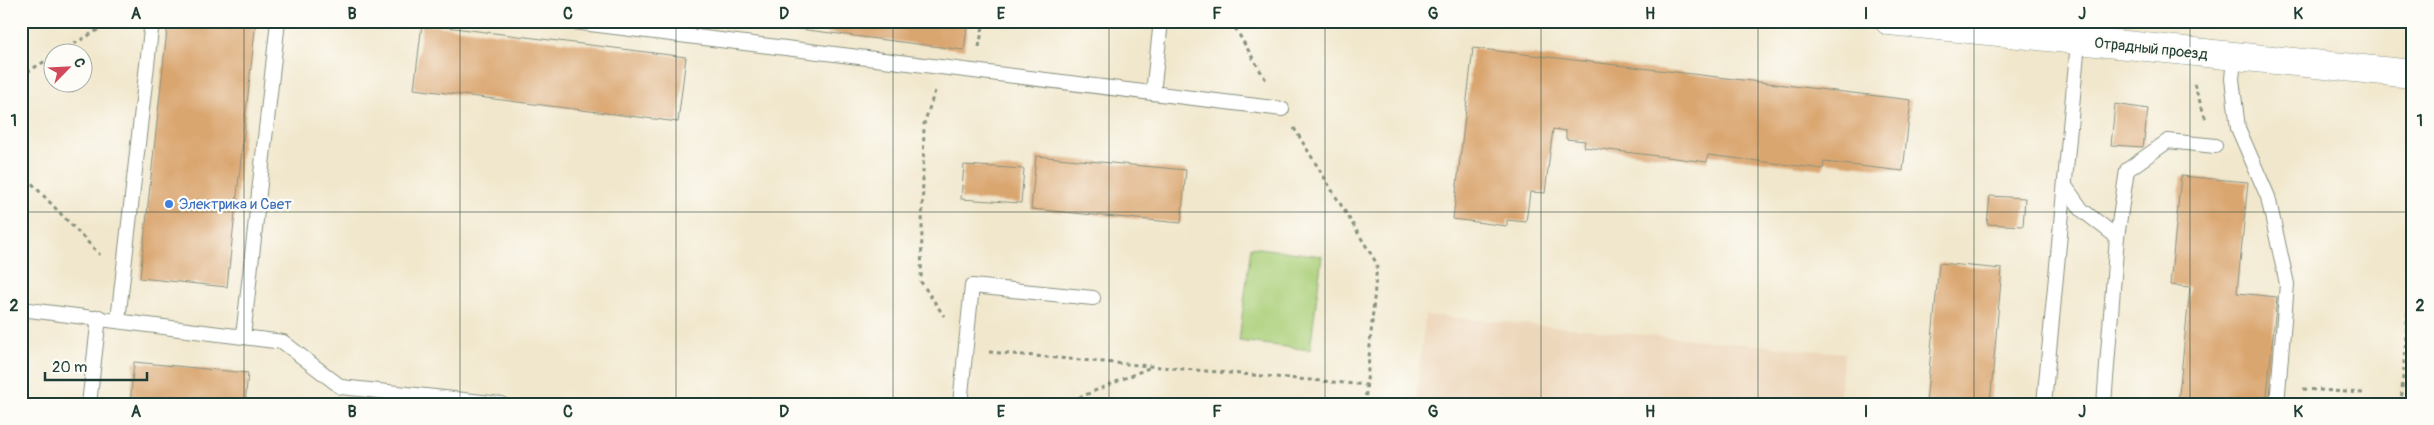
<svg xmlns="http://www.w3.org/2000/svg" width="2434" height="425" viewBox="0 0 2434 425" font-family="Pangolin,sans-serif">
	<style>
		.built { fill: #edd7bb }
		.green { fill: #aacf78; stroke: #648656 }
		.building { fill: #daa670 }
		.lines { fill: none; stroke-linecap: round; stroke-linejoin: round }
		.service-casing { stroke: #889280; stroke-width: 16 }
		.minor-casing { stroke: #889280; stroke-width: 29 }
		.path { stroke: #889280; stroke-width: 3; stroke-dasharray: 4 4; stroke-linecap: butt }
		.service { stroke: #fff; stroke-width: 14 }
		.minor { stroke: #fff; stroke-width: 28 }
		.grid { fill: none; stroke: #1f3d34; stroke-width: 1; stroke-opacity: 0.55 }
		.shop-dot { fill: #3f7fe0; stroke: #fdfcf7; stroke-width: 2 }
		.labels { text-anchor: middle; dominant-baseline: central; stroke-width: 4.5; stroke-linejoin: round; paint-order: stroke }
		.street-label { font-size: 15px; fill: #1f3d34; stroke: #fdfcf7 }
		.shop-label { font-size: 15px; fill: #366cbe; stroke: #fdfcf7; text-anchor: start }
		.neatline { fill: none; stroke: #1f3d34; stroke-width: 2 }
		.grid-label { font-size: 16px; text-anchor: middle; font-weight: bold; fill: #1f3d34 }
	</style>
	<rect width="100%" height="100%" fill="#fdfcf7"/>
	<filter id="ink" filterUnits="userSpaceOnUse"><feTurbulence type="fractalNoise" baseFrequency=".02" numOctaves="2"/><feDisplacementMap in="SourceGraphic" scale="10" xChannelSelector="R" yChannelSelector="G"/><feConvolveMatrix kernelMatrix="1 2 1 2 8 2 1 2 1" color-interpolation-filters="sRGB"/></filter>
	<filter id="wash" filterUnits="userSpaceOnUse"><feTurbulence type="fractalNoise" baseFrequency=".0096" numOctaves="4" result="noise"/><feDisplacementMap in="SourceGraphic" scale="20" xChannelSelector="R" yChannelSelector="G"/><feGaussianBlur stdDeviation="1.12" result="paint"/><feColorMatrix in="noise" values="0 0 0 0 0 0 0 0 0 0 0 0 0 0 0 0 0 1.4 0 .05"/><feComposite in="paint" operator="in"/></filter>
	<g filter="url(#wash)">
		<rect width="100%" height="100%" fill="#f1e7cc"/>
		<polygon class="built" points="1425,315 1844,353 1839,404 1416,404"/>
		<polygon class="green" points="1251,247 1322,256 1310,350 1239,341"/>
		<g id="blocks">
			<g class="building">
				<polygon points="168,21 256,21 227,287 140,278"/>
				<polygon points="737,21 968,21 964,50"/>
				<polygon points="422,24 686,57 678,122 414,89"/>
				<polygon points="1473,48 1911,100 1903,171 1824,162 1823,169 1708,155 1707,162 1584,147 1585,141 1566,139 1566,131 1553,129 1545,193 1530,192 1526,222 1507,220 1507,226 1453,219"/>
				<polygon points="2115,104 2148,109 2143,147 2111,145"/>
				<polygon points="1036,156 1186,170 1181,223 1031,209"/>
				<polygon points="964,165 1024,169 1021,203 961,199"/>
				<polygon points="2181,176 2248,182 2237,293 2277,297 2266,404 2178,404 2190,287 2170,285"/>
				<polygon points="1990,196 2025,198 2023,226 1987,224"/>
				<polygon points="1939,263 2002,269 1990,404 1926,404"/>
				<polygon points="134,362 248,373 245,404 130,404"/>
			</g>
		</g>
	</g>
	<g filter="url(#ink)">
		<use href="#blocks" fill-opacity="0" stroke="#889280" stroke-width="1"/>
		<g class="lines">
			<defs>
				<g id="service">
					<polyline points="566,21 1282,109"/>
					<polyline points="2234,58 2232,79 2238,128 2268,197 2287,284 2277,404"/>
					<polyline points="1153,93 1161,21"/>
					<polyline points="2065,186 2082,210 2117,237 2104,404"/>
					<polyline points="2117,237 2127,170 2168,141 2215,146"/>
					<polyline points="21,309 283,342 341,387 501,404"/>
					<polyline points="118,320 152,21"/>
					<polyline points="243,337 278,21"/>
					<polyline points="89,404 99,317"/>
					<polyline points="960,404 972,286 1093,298"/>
					<polyline points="2044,404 2080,21"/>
				</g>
				<polyline id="minor" points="1889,21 2413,74"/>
			</defs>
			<use href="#service" class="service-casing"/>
			<use href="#minor" class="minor-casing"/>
			<g class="path">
				<polyline points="1231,21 1267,82"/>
				<polyline points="979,47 984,21"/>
				<polyline points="60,52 113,21"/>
				<polyline points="27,72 52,57"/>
				<polyline points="2194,84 2206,120"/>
				<polyline points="935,91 924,124 921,282 944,316"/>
				<polyline points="1294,128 1377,264 1365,404"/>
				<polyline points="21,172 100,255"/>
				<polyline points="989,352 1367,385"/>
				<polyline points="2303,389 2363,393"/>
				<polyline points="1064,404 1151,367"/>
				<polyline points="2401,404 2413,243"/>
			</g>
			<use href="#service" class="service"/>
			<use href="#minor" class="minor"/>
		</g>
	</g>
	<path class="grid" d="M 244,21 L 244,404M 460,21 L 460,404M 676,21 L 676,404M 893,21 L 893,404M 1109,21 L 1109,404M 1325,21 L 1325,404M 1541,21 L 1541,404M 1758,21 L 1758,404M 1974,21 L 1974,404M 2190,21 L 2190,404M 21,212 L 2413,212"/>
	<circle class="shop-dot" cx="169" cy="204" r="5"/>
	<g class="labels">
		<g class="street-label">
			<text transform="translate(2151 49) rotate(6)">Отрадный проезд</text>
		</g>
		<g class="shop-label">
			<text x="179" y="204">Электрика и Свет</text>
		</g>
	</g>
	<rect width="2434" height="425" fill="none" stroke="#fdfcf7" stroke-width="55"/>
	<g transform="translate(68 68) rotate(66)"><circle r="24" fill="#fdfcf7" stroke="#a4b0a9"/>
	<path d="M0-4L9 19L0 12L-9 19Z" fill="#d1495b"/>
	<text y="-8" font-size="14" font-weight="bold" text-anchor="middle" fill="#1f3d34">С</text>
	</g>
	<path d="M45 372v8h102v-8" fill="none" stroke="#1f3d34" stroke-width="2.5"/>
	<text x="52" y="372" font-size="15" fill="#1f3d34" stroke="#fdfcf7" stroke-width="4" paint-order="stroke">20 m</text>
	<rect x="28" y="28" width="2378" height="370" class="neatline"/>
	<g class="grid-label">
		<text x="136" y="19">A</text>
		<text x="352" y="19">B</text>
		<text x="568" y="19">C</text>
		<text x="784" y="19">D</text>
		<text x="1001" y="19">E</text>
		<text x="1217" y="19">F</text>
		<text x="1433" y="19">G</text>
		<text x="1650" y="19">H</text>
		<text x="1866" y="19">I</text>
		<text x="2082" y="19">J</text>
		<text x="2298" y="19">K</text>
		<text x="14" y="126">1</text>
		<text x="2420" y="126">1</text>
		<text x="14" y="311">2</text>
		<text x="2420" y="311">2</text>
		<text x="136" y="417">A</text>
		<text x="352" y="417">B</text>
		<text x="568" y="417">C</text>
		<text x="784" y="417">D</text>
		<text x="1001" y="417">E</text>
		<text x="1217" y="417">F</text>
		<text x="1433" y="417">G</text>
		<text x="1650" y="417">H</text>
		<text x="1866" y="417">I</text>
		<text x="2082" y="417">J</text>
		<text x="2298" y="417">K</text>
	</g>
</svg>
